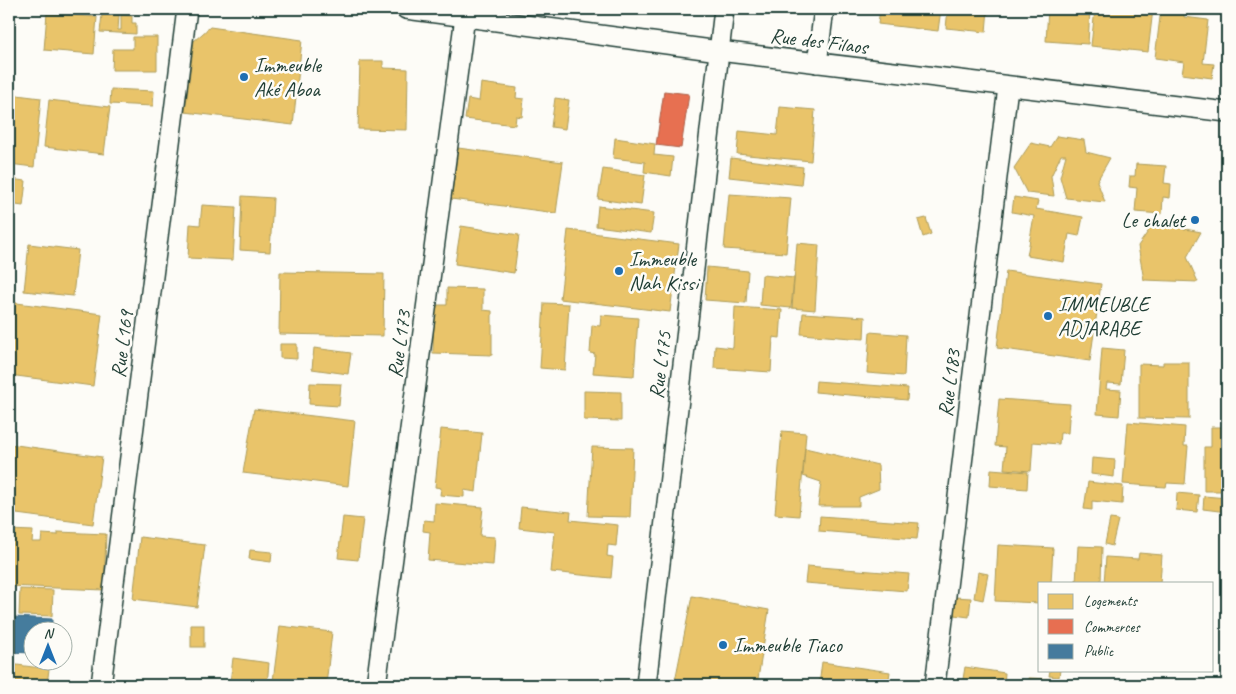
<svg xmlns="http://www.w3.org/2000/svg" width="1236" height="694" viewBox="0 0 1236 694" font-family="Caveat,sans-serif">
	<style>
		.homes { fill: #e9c46a; stroke: #ac9c5a }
		.shops { fill: #e76f51; stroke: #ab6048 }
		.public { fill: #457b9d; stroke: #3a687e }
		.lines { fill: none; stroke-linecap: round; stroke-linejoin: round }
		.minor-casing { stroke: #1f3d34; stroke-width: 22 }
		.minor { stroke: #fdfcf7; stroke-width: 19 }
		.poi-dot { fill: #1f6fb2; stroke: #fdfcf7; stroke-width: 2 }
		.labels { text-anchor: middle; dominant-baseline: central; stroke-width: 5; stroke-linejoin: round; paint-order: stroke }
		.street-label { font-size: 21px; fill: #1f3d34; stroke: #fdfcf7 }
		.poi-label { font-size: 21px; fill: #1f3d34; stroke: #fdfcf7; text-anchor: start }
	</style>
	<rect width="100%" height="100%" fill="#fdfcf7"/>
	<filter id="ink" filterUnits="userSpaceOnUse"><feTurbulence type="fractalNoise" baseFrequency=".02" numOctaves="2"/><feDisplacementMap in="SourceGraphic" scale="10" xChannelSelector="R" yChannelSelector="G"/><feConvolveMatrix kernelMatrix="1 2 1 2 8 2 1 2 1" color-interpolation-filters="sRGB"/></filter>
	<g filter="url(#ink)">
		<g class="homes">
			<polygon points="729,9 752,9 752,12"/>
			<polygon points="880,9 941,9 938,31 878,24"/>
			<polygon points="948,9 988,9 986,32 946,28"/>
			<polygon points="1048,9 1090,9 1088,44 1046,41"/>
			<polygon points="1095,9 1153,9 1148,52 1091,46"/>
			<polygon points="1161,9 1184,11 1184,17 1208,20 1203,63 1214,64 1212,78 1182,74 1184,62 1155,58"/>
			<polygon points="47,13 97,17 94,54 44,50"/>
			<polygon points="102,15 119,15 118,30 121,30 121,15 132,16 132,23 136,23 136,34 100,32"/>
			<polygon points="210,27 302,40 293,125 185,112 194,41"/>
			<polygon points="133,37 157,37 157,70 112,70 113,49 133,49"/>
			<polygon points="360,61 383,61 383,68 408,69 407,130 358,129"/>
			<polygon points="481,83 517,88 516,98 524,99 522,117 516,116 515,125 465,119 468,99 479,101"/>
			<polygon points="111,89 154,91 153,106 110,104"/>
			<polygon points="9,94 41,98 34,167 9,164"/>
			<polygon points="555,98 569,100 565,129 551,127"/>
			<polygon points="49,100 110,107 104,154 44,147"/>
			<polygon points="780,107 815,110 811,161 737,154 739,131 777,135"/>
			<polygon points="1057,136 1084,140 1086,152 1110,158 1097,181 1105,202 1066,198 1060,177 1066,155 1061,155 1051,176 1054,196 1027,193 1014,168 1031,143 1050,147"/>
			<polygon points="615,138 655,144 654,155 673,157 671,176 644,172 645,162 613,158"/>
			<polygon points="458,148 563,162 556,213 451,199"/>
			<polygon points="731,158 803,167 801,185 729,177"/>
			<polygon points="1136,164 1166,166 1164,183 1171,184 1170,198 1163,197 1162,214 1135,212 1137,188 1129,187 1130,176 1135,176"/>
			<polygon points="603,169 645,175 641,205 598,199"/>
			<polygon points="9,179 26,181 23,206 9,204"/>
			<polygon points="729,194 791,198 786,253 724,249"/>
			<polygon points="242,196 273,198 270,252 240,250"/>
			<polygon points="1014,197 1038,201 1036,209 1083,217 1079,236 1069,234 1064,262 1027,256 1034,216 1012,212"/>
			<polygon points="202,205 236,207 233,260 188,258 190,224 200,225"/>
			<polygon points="598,206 654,213 651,233 596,226"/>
			<polygon points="926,218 931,234 923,237 918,220"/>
			<polygon points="1154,223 1201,232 1187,257 1198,282 1144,280 1138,246"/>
			<polygon points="461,226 519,235 514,273 455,264"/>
			<polygon points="568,230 679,244 670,312 560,299"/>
			<polygon points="9,232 14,233 9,285"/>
			<polygon points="797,243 819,245 815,310 792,308"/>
			<polygon points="29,244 78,250 73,296 24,291"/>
			<polygon points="707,267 748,271 746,303 705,300"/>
			<polygon points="1006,271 1101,284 1090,361 997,348"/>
			<polygon points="280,272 384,274 383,336 279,334"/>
			<polygon points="762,275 794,278 791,308 760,305"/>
			<polygon points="447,288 483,289 483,310 492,311 492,355 433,353 434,305 447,305"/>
			<polygon points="9,302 102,314 93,386 9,375"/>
			<polygon points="544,303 569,304 565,370 540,368"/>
			<polygon points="735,307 782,310 780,338 773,337 771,372 714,368 715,346 733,348"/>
			<polygon points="803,313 865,317 864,339 801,334"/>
			<polygon points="601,315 638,318 634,376 593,373 595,354 590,353 592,325 600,326"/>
			<polygon points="870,332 906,335 904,376 867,373"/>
			<polygon points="280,344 297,344 297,359 280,358"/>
			<polygon points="314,348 351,353 348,374 312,369"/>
			<polygon points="1102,348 1124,350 1121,384 1107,383 1106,389 1121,390 1119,416 1097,414"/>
			<polygon points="1163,362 1189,362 1189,419 1139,418 1139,364 1163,365"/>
			<polygon points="816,381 908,388 907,400 815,392"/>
			<polygon points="310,383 341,384 339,406 309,404"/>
			<polygon points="584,391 621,392 621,421 584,420"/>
			<polygon points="999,399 1070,404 1068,433 1060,433 1059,444 1033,442 1031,471 1004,469 1006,447 995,446"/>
			<polygon points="254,409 355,421 348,486 243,473"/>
			<polygon points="1128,422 1185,427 1184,446 1188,446 1185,484 1167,483 1166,487 1123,484"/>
			<polygon points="1211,427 1227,427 1227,491 1204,491 1204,447 1211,447"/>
			<polygon points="441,429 482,433 476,492 464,490 464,497 440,495 441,488 435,487"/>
			<polygon points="782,431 806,433 799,516 775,514"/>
			<polygon points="9,444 102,457 93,524 9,513"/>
			<polygon points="592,447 633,448 630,517 588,516"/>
			<polygon points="805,448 878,465 879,489 859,497 859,506 818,506 821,482 803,476"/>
			<polygon points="1092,458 1115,460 1114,477 1091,474"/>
			<polygon points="991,469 1028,472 1027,489 990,486"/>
			<polygon points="1088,482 1123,486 1122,504 1092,501 1092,510 1084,509"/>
			<polygon points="1177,493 1199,495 1197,512 1176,510"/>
			<polygon points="1204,496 1227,498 1227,512 1203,509"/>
			<polygon points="435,503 483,507 480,536 495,537 493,565 428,560 430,532 423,531 424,520 434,521"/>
			<polygon points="521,507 571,512 570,520 618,525 616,546 608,545 607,556 613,557 611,578 551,572 555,532 519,528"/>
			<polygon points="820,516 919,523 917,539 819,531"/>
			<polygon points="343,517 363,519 358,560 338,558"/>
			<polygon points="1110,519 1118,520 1112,546 1105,544"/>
			<polygon points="9,530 33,531 32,542 41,542 42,534 58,535 58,532 106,534 104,590 9,586"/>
			<polygon points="140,537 205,545 197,607 133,599"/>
			<polygon points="998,545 1053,548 1051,583 1040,583 1040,603 995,601"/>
			<polygon points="1078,546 1102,547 1101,583 1076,583"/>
			<polygon points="250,550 272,552 271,562 249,559"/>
			<polygon points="1139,553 1162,555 1160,583 1104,583 1106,557 1138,559"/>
			<polygon points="807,566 909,574 907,591 805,583"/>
			<polygon points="978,572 988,574 983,600 974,598"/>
			<polygon points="20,589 53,590 52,616 19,615"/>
			<polygon points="692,596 769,610 757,685 715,685 675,681"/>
			<polygon points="955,597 971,598 969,617 954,615"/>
			<rect x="191" y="625" width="13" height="22"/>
			<polygon points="280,626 332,632 326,685 273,681"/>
			<polygon points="233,658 269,663 267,685 230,683"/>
			<polygon points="822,662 890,672 888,685 819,685"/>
			<polygon points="9,664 49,669 47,685 9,685"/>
			<polygon points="965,667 1005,673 1004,685 962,685"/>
			<polygon points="1050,670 1060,670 1059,677 1049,676"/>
			<polygon points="1029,678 1065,680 1064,685 1029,685"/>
		</g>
		<polygon class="shops" points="664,91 689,94 681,148 656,145"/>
		<polygon class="public" points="13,617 52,619 52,632 32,632 32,653 9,652 9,637 12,637"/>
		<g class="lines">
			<defs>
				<g id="minor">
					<polyline points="406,9 719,51 1227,112"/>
					<polyline points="817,63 824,9"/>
					<polyline points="101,685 187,9"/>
					<polyline points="376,685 466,9"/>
					<polyline points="646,685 724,9"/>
					<polyline points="935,685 1008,87"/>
				</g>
			</defs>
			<use href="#minor" class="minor-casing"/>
			<use href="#minor" class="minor"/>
		</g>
	</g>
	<g class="poi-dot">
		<circle cx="244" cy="77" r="5"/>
		<circle cx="1195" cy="220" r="5"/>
		<circle cx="619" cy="271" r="5"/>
		<circle cx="1048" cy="316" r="5"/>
		<circle cx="723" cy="645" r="5"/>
	</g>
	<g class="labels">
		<g class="street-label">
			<text transform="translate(819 41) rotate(7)">Rue des Filaos</text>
			<text transform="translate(122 344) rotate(-83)">Rue L169</text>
			<text transform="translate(399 344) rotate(-82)">Rue L173</text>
			<text transform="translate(660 365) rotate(-83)">Rue L175</text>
			<text transform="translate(949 383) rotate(-83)">Rue L183</text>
		</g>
		<g class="poi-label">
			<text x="254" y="65">Immeuble<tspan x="254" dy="24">Aké Aboa</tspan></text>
			<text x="1185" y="220" text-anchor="end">Le chalet</text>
			<text x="629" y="259">Immeuble<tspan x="629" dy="24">Nah Kissi</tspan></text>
			<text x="1058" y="304">IMMEUBLE<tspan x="1058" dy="24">ADJARABE</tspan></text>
			<text x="733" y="645">Immeuble Tiaco</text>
		</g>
	</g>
	<rect width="1236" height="694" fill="none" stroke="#fdfcf7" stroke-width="30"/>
	<rect x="15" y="15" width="1206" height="664" fill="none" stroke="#1f3d34" stroke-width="2" filter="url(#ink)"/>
	<rect x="1038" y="582" width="175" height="90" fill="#fdfcf7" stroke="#a4b0a9"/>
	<rect x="1048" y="594" width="25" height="15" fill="#e9c46a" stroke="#a4b0a9"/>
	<text x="1084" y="606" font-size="15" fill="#1f3d34">Logements</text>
	<rect x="1048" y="619" width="25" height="15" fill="#e76f51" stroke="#a4b0a9"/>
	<text x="1084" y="632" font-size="15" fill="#1f3d34">Commerces</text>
	<rect x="1048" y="644" width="25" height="15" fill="#457b9d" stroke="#a4b0a9"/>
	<text x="1084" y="656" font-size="15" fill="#1f3d34">Public</text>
	<g transform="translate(48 646)"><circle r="24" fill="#fdfcf7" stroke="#a4b0a9"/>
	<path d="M0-4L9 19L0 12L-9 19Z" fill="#1f6fb2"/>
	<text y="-8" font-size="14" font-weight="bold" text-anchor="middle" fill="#1f3d34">N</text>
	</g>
</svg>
